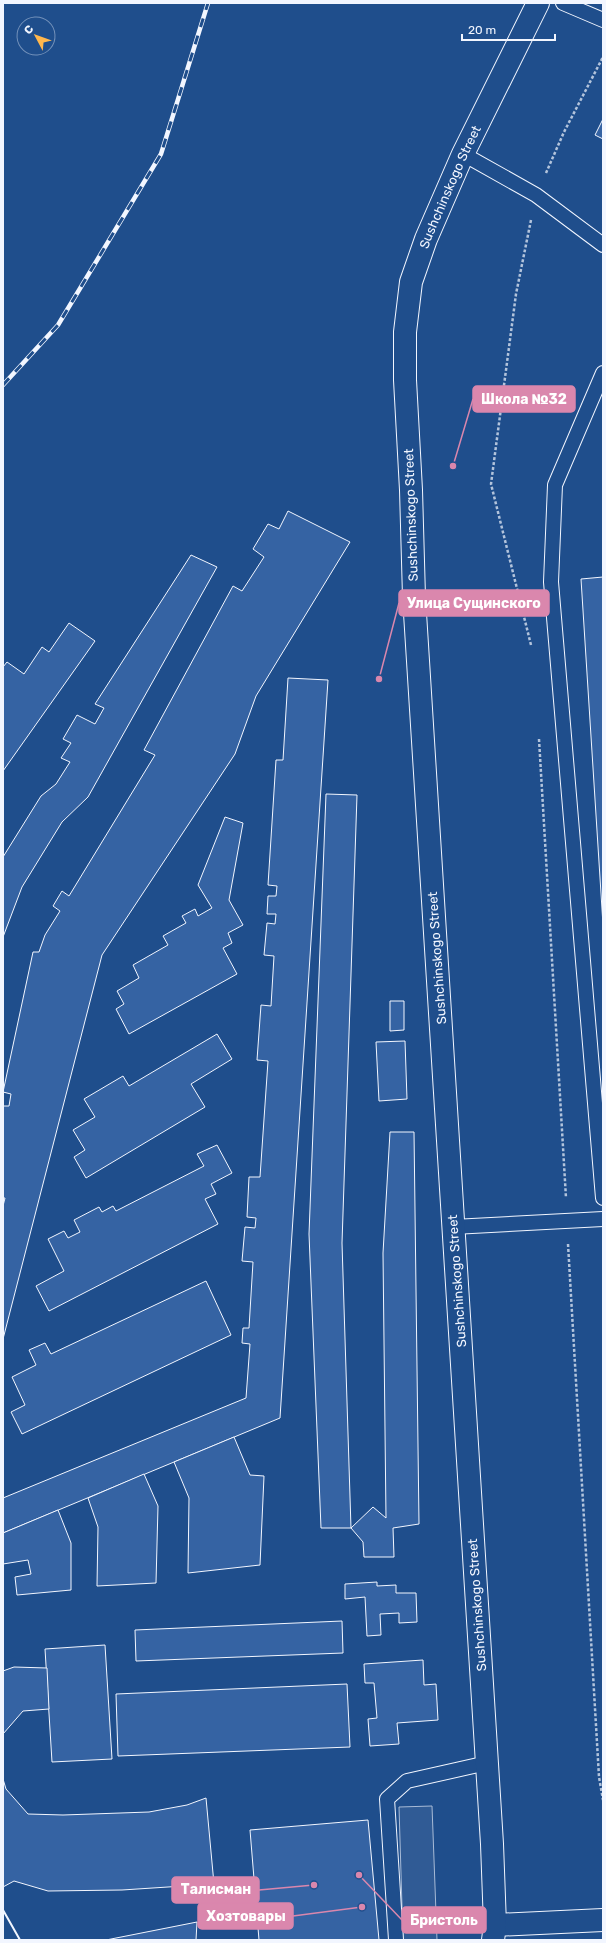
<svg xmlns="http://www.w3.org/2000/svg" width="606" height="1943" viewBox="0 0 606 1943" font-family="Rubik,sans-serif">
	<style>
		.built { fill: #305b95; stroke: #a8bbd7 }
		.building { fill: #3563a3; stroke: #f2f6ff }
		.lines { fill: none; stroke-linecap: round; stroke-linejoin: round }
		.service-casing { stroke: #f2f6ff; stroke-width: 16 }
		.minor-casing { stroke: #f2f6ff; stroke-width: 24 }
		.tertiary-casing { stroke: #f2f6ff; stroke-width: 24 }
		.path { stroke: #b3c4dc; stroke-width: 2.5; stroke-dasharray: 3 2; stroke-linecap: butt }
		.service { stroke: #1f4e8c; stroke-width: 14 }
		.minor { stroke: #1f4e8c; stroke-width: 22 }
		.tertiary { stroke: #1f4e8c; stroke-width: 22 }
		.rail-casing { stroke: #f2f6ff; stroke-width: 4.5 }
		.rail { stroke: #1f4e8c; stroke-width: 3; stroke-dasharray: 9; stroke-linecap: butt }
		.wall { stroke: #f2f6ff; stroke-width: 2 }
		.labels { text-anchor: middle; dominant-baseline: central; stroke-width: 3; stroke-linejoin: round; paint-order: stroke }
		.street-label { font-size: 13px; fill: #f2f6ff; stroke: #1f4e8c }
		.leader { fill: none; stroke: #da87ad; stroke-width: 1.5 }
		.callout-dot { fill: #da87ad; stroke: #1f4e8c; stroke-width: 1.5 }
		.callout { fill: #da87ad; stroke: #da87ad; stroke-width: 1.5 }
		.callout-label { font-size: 14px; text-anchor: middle; font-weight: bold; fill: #fff }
	</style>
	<rect width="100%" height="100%" fill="#1f4e8c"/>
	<polygon class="built" points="432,1806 437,1940 403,1940 399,1807"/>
	<g class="building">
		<polygon points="603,119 603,139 595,135"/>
		<polygon points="288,511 350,542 256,696 235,754 102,955 3,1339 3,1206 5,1198 3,1198 3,1106 9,1106 11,1094 3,1092 33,952 39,952 45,935 60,911 53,906 62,891 69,896 155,755 144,750 233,586 242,591 264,557 253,549 268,524 279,529"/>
		<polygon points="191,555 217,567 88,797 62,822 22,887 3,937 3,857 41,796 56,784 70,762 61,758 71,743 63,739 77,715 95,724 104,708 95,704"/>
		<polygon points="603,577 603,925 581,579"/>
		<polygon points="69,623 95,641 3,771 3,667 7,662 24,674 42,647 49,652"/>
		<polygon points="288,678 328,680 280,1418 3,1533 3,1498 246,1398 250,1344 242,1343 243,1328 249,1328 253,1262 242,1261 245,1227 255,1228 256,1218 247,1217 249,1177 260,1177 268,1061 257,1060 261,1005 271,1006 274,956 264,955 267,923 275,924 276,914 267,914 268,896 276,896 277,886 268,885 276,760 283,760"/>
		<polygon points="326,794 357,795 342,1243 351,1528 321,1528 309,1234"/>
		<polygon points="225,817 243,823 229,900 243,925 228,933 232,943 223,948 237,974 129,1034 116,1009 124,1004 117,991 139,978 133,965 168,945 163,936 186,923 182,916 195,909 198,916 212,908 198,885"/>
		<polygon points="390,1001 404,1001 404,1030 390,1031"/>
		<polygon points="217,1034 232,1059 191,1084 205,1107 86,1178 74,1157 85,1150 73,1130 95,1117 84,1099 123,1076 129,1086"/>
		<polygon points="405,1041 407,1099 379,1101 376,1042"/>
		<polygon points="390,1132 414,1132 419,1524 393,1528 394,1557 364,1557 363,1542 351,1528 373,1507 386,1518 383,1253"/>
		<polygon points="217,1145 232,1173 211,1184 216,1194 205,1199 218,1224 49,1311 36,1286 64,1271 48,1239 64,1231 68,1238 80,1232 74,1220 99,1207 102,1212 113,1206 116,1211 204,1166 197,1154"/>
		<polygon points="206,1281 231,1335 22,1434 11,1412 25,1405 12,1377 36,1365 29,1350 45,1343 51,1354"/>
		<polygon points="234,1437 250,1475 264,1476 260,1565 188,1573 189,1498 174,1462"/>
		<polygon points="144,1474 158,1506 156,1583 97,1586 98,1527 88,1498"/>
		<polygon points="58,1510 71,1543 71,1590 17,1595 15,1577 31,1574 28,1560 3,1564 3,1533"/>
		<polygon points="377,1582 377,1586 396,1585 396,1593 416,1593 417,1622 399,1623 399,1613 380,1614 381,1635 367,1636 365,1597 345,1599 345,1584"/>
		<polygon points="342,1621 343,1653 136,1661 135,1630"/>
		<polygon points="105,1645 112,1759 52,1762 45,1649"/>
		<polygon points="423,1660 424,1685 436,1684 438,1720 397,1723 399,1744 370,1746 368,1719 377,1718 374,1683 365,1683 364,1664"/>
		<polygon points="14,1667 47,1668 49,1709 23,1711 3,1734 3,1671"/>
		<polygon points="347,1684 350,1747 118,1756 116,1694"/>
		<polygon points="3,1779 6,1789 28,1814 63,1815 149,1812 187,1805 206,1798 214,1884 122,1890 48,1891 14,1881 3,1887"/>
		<polygon points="368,1820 379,1940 259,1940 250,1830"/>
		<polygon points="197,1922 196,1940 106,1940"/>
	</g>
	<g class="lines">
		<defs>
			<g id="service">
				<polyline points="563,3 603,20"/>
				<polyline points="463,154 536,195 603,245"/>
				<polyline points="603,373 555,485 551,582 603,1198"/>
				<polyline points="453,1227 603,1219"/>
				<polyline points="396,1940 387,1799 407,1781 487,1763"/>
			</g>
			<polyline id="minor" points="495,1925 603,1920"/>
			<g id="tertiary">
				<path id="s1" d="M 493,1940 L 495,1925 L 492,1844 L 414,597 L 411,490 L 405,380 L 405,332 L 411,282 L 426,239 L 463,154 L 538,3"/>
			</g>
		</defs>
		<use href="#service" class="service-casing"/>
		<use href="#minor" class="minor-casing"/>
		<use href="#tertiary" class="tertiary-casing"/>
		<g class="path">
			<polyline points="546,173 564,132 603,57"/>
			<polyline points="531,220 516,294 491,484 531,645"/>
			<polyline points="539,739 566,1198"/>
			<polyline points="568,1244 599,1777 603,1800"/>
		</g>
		<use href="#service" class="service"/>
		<use href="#minor" class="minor"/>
		<use href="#tertiary" class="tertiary"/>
		<defs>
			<polyline id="rail" points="3,385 58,325 161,154 208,3"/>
		</defs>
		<use href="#rail" class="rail-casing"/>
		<use href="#rail" class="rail"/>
		<polyline class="wall" points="3,1910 20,1940"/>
	</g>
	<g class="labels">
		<g class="street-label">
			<text stroke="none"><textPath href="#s1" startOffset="1764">Sushchinskogo Street</textPath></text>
			<text transform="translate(411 515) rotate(-92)">Sushchinskogo Street</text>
			<text transform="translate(437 958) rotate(-94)">Sushchinskogo Street</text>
			<text transform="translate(457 1281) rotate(-94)">Sushchinskogo Street</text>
			<text transform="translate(477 1605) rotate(-94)">Sushchinskogo Street</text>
		</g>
	</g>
	<path class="leader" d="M453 466L473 399M379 679L399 603M314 1885L259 1890M362 1907L293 1916M359 1875L402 1920"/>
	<g class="callout-dot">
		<circle cx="453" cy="466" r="4"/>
		<circle cx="379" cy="679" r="4"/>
		<circle cx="314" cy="1885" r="4"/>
		<circle cx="362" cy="1907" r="4"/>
		<circle cx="359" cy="1875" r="4"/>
	</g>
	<g class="callout">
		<rect x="473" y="386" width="102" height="26" rx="4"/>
		<rect x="399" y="590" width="150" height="26" rx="4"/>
		<rect x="172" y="1877" width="87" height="26" rx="4"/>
		<rect x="198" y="1903" width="95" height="26" rx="4"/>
		<rect x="402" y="1907" width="84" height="26" rx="4"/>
	</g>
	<g class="callout-label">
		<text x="524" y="404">Школа №32</text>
		<text x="474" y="608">Улица Сущинского</text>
		<text x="216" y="1894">Талисман</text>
		<text x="246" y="1921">Хозтовары</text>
		<text x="444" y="1925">Бристоль</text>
	</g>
	<rect width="606" height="1943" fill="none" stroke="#f2f6ff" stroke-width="8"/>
	<g transform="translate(36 36) rotate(311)"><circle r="19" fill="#1f4e8c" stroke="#7391ba"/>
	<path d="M0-3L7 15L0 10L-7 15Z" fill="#ffb74d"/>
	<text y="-6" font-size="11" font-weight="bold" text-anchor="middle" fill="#f2f6ff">С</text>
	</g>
	<path d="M462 34v6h93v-6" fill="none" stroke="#f2f6ff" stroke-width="2"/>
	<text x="468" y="34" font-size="12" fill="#f2f6ff" stroke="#1f4e8c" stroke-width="3" paint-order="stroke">20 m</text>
</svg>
